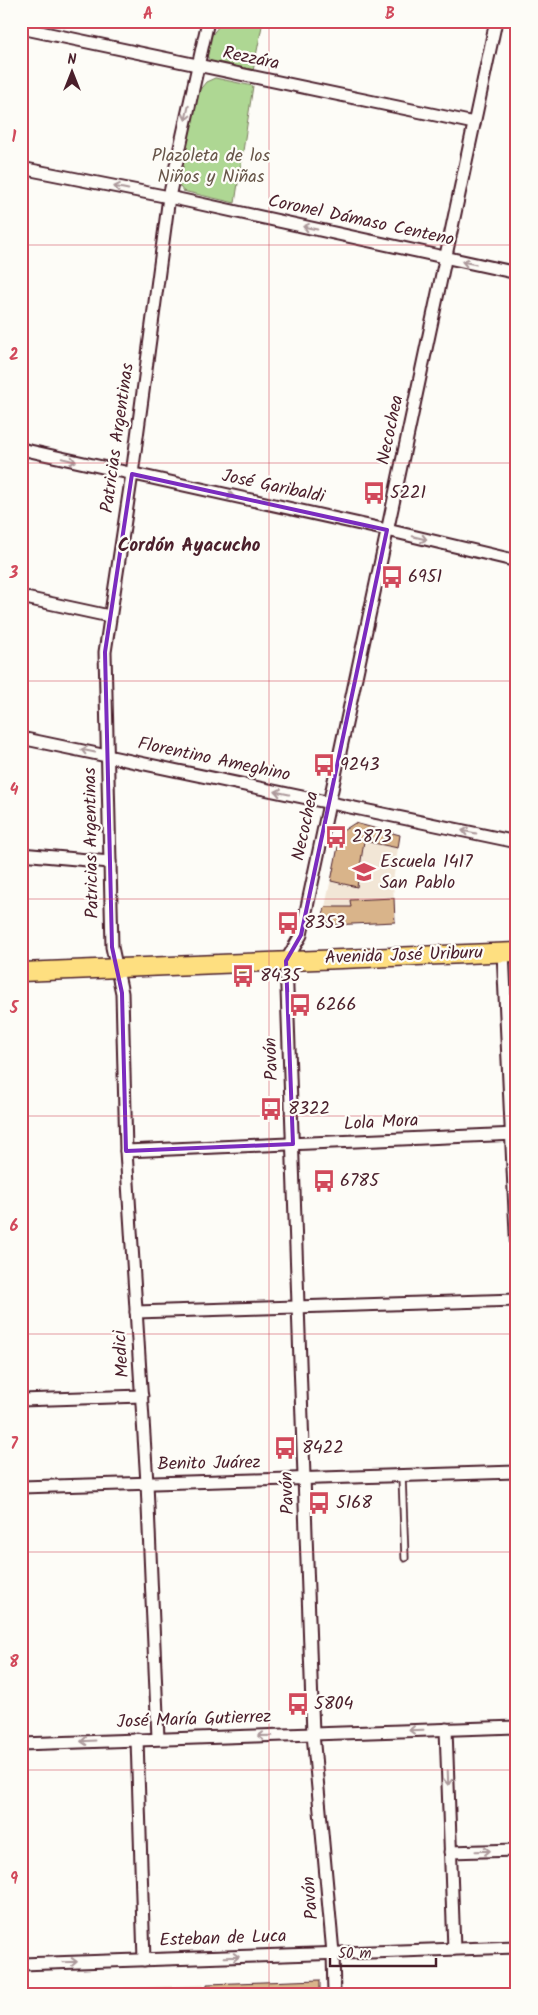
<svg xmlns="http://www.w3.org/2000/svg" width="538" height="2015" viewBox="0 0 538 2015" font-family="Kalam,sans-serif">
	<style>
		.built { fill: #f2e6d6 }
		.green { fill: #aed793; stroke: #7c7b5f }
		.building { fill: #d9b48a; stroke: #4a1f2b }
		.lines { fill: none; stroke-linecap: round; stroke-linejoin: round }
		.service-casing { stroke: #4a1f2b; stroke-width: 9 }
		.minor-casing { stroke: #4a1f2b; stroke-width: 15 }
		.primary-casing { stroke: #4a1f2b; stroke-width: 21 }
		.service { stroke: #fdfcf7; stroke-width: 5.5 }
		.minor { stroke: #fdfcf7; stroke-width: 11 }
		.primary { stroke: #fedf80; stroke-width: 18 }
		.oneway { stroke: #ac999b }
		.marked { fill: none; stroke: #7b2cbf; stroke-width: 4; stroke-linejoin: round }
		.grid { fill: none; stroke: #d1495b; stroke-width: 1; stroke-opacity: 0.55 }
		.labels { text-anchor: middle; dominant-baseline: central; stroke-width: 4.5; stroke-linejoin: round; paint-order: stroke }
		.street-label { font-size: 18px; fill: #4a1f2b; stroke: #fdfcf7 }
		.park-label { font-size: 18px; fill: #68564a; stroke: #fdfcf7 }
		.poi-label { font-size: 18px; fill: #4a1f2b; stroke: #fdfcf7; text-anchor: start }
		.neighbourhood-label { font-size: 19px; font-weight: bold; fill: #4a1f2b; stroke: #fdfcf7 }
		.neatline { fill: none; stroke: #d1495b; stroke-width: 2 }
		.grid-label { font-size: 16px; text-anchor: middle; font-weight: bold; fill: #d1495b }
	</style>
	<rect width="100%" height="100%" fill="#fdfcf7"/>
	<filter id="ink" filterUnits="userSpaceOnUse"><feTurbulence type="fractalNoise" baseFrequency=".02" numOctaves="2"/><feDisplacementMap in="SourceGraphic" scale="10" xChannelSelector="R" yChannelSelector="G"/><feConvolveMatrix kernelMatrix="1 2 1 2 8 2 1 2 1" color-interpolation-filters="sRGB"/></filter>
	<g filter="url(#ink)">
		<g class="built">
			<polygon points="355,823 400,835 393,881 395,922 331,925 323,916 341,832"/>
			<polygon points="320,1980 320,1994 21,1994 21,1992"/>
		</g>
		<g class="green">
			<path d="M 223,21 L 263,21 L 253,71 L 210,61 C 200,47 214,32 223,21 Z"/>
			<polygon points="215,78 253,86 235,203 183,191 178,184 198,92 206,82"/>
		</g>
		<g class="building">
			<polygon points="355,823 400,835 398,848 364,841 357,887 331,881 341,832"/>
			<polygon points="394,898 395,922 331,925 323,916 325,907 351,907 350,900"/>
			<polygon points="320,1980 320,1994 207,1994 207,1984"/>
		</g>
		<g class="lines">
			<defs>
				<polyline id="service" points="402,1476 405,1558"/>
				<g id="minor">
					<polyline points="21,28 474,123"/>
					<polyline points="21,168 169,197 517,273"/>
					<polyline points="21,449 387,530 517,561"/>
					<polyline points="21,597 109,616"/>
					<polyline points="21,738 517,842"/>
					<polyline points="21,854 110,862"/>
					<polyline points="503,952 517,1255"/>
					<polyline points="126,1151 517,1134"/>
					<polyline points="136,1312 517,1300"/>
					<polyline points="21,1400 142,1396"/>
					<polyline points="21,1487 517,1472"/>
					<polyline points="446,1729 454,1949"/>
					<polyline points="158,1738 147,1483 126,1151 122,993 112,947 105,652 132,474 169,197 208,21"/>
					<polyline points="137,1739 144,1960"/>
					<polyline points="21,1744 517,1727"/>
					<polyline points="450,1852 517,1850"/>
					<polyline points="21,1964 517,1947"/>
					<polyline points="334,1994 333,1953 313,1734 286,961 301,935 496,21"/>
				</g>
				<polyline id="primary" points="21,972 517,952"/>
			</defs>
			<use href="#service" class="service-casing"/>
			<use href="#minor" class="minor-casing"/>
			<use href="#primary" class="primary-casing"/>
			<use href="#service" class="service"/>
			<use href="#minor" class="minor"/>
			<use href="#primary" class="primary"/>
		</g>
		<defs><path id="oneway-shaft" d="M-6 0H5M1.5-3L5.5 0L1.5 3" fill="none" stroke-width="1.6" stroke-linecap="round" stroke-linejoin="round" transform="scale(1.25)"/></defs>
		<g class="oneway">
			<use href="#oneway-shaft" transform="translate(187 113) rotate(103)"/>
			<use href="#oneway-shaft" transform="translate(121 188) rotate(-169)"/>
			<use href="#oneway-shaft" transform="translate(310 228) rotate(-168)"/>
			<use href="#oneway-shaft" transform="translate(469 263) rotate(-168)"/>
			<use href="#oneway-shaft" transform="translate(69 460) rotate(13)"/>
			<use href="#oneway-shaft" transform="translate(227 495) rotate(12)"/>
			<use href="#oneway-shaft" transform="translate(420 538) rotate(13)"/>
			<use href="#oneway-shaft" transform="translate(88 751) rotate(-168)"/>
			<use href="#oneway-shaft" transform="translate(282 793) rotate(-168)"/>
			<use href="#oneway-shaft" transform="translate(469 832) rotate(-168)"/>
			<use href="#oneway-shaft" transform="translate(416 1730) rotate(178)"/>
			<use href="#oneway-shaft" transform="translate(265 1736) rotate(179)"/>
			<use href="#oneway-shaft" transform="translate(88 1741) rotate(177)"/>
			<use href="#oneway-shaft" transform="translate(448 1778) rotate(88)"/>
			<use href="#oneway-shaft" transform="translate(483 1851) rotate(-2)"/>
			<use href="#oneway-shaft" transform="translate(232 1957) rotate(-2)"/>
			<use href="#oneway-shaft" transform="translate(70 1962) rotate(-2)"/>
		</g>
	</g>
	<path class="marked" d="M 132,474 L 387,530 L 301,935 L 286,961 L 293,1144 L 126,1151 L 122,993 L 112,947 L 105,652 Z"/>
	<path class="grid" d="M 269,21 L 269,1994M 21,245 L 517,245M 21,463 L 517,463M 21,681 L 517,681M 21,899 L 517,899M 21,1116 L 517,1116M 21,1334 L 517,1334M 21,1552 L 517,1552M 21,1770 L 517,1770"/>
	<defs>
		<symbol id="bus-bare" viewBox="-9 -9 18 18"><path d="M-5-6H5V4H4V6H2V4H-2V6H-4V4H-5ZM-3.5-4V0h7V-4ZM-3.5 1.2v1.5H-2V1.2ZM2 1.2v1.5H3.5V1.2Z" fill="#d1495b" stroke="#fdfcf7" stroke-width="2.5" paint-order="stroke"/></symbol>
		<symbol id="school-bare" viewBox="-9 -9 18 18"><path d="M0-5L7-2L0 1L-7-2ZM-4 1L0 2.5L4 1V4Q0 6-4 4Z" fill="#d1495b" stroke="#fdfcf7" stroke-width="2.5" paint-order="stroke"/></symbol>
	</defs>
	<g fill-rule="evenodd">
		<use href="#bus-bare" x="358" y="477" width="32" height="32"/>
		<use href="#bus-bare" x="376" y="561" width="32" height="32"/>
		<use href="#bus-bare" x="308" y="749" width="32" height="32"/>
		<use href="#bus-bare" x="320" y="821" width="32" height="32"/>
		<use href="#school-bare" x="348" y="856" width="32" height="32"/>
		<use href="#bus-bare" x="272" y="907" width="32" height="32"/>
		<use href="#bus-bare" x="227" y="960" width="32" height="32"/>
		<use href="#bus-bare" x="284" y="989" width="32" height="32"/>
		<use href="#bus-bare" x="255" y="1093" width="32" height="32"/>
		<use href="#bus-bare" x="308" y="1165" width="32" height="32"/>
		<use href="#bus-bare" x="269" y="1432" width="32" height="32"/>
		<use href="#bus-bare" x="303" y="1487" width="32" height="32"/>
		<use href="#bus-bare" x="282" y="1688" width="32" height="32"/>
	</g>
	<g class="labels">
		<g class="street-label">
			<text transform="translate(251 59) rotate(12)">Rezzára</text>
			<text transform="translate(361 221) rotate(12)">Coronel Dámaso Centeno</text>
			<text transform="translate(391 430) rotate(-78)">Necochea</text>
			<text transform="translate(118 438) rotate(-82)">Patricias Argentinas</text>
			<text transform="translate(273 487) rotate(12)">José Garibaldi</text>
			<text transform="translate(214 760) rotate(12)">Florentino Ameghino</text>
			<text transform="translate(306 826) rotate(-78)">Necochea</text>
			<text transform="translate(92 843) rotate(-91)">Patricias Argentinas</text>
			<text transform="translate(404 956) rotate(-2)">Avenida José Uriburu</text>
			<text transform="translate(272 1059) rotate(-92)">Pavón</text>
			<text transform="translate(381 1123) rotate(-3)">Lola Mora</text>
			<text transform="translate(122 1354) rotate(-94)">Medici</text>
			<text transform="translate(209 1464) rotate(-1)">Benito Juárez</text>
			<text transform="translate(288 1493) rotate(-92)">Pavón</text>
			<text transform="translate(194 1720) rotate(-2)">José María Gutierrez</text>
			<text transform="translate(311 1898) rotate(-95)">Pavón</text>
			<text transform="translate(223 1939) rotate(-2)">Esteban de Luca</text>
		</g>
		<g class="park-label">
			<text x="211" y="156">Plazoleta de los<tspan x="211" dy="21">Niños y Niñas</tspan></text>
		</g>
		<g class="poi-label">
			<text x="390" y="493">5221</text>
			<text x="408" y="577">6951</text>
			<text x="340" y="765">9243</text>
			<text x="352" y="837">2873</text>
			<text x="380" y="862">Escuela 1417<tspan x="380" dy="21">San Pablo</tspan></text>
			<text x="304" y="923">8353</text>
			<text x="260" y="976">8435</text>
			<text x="316" y="1005">6266</text>
			<text x="288" y="1109">8322</text>
			<text x="340" y="1181">6785</text>
			<text x="302" y="1448">8422</text>
			<text x="336" y="1503">5168</text>
			<text x="314" y="1704">5804</text>
		</g>
		<g class="neighbourhood-label">
			<text x="189" y="546">Cordón Ayacucho</text>
		</g>
	</g>
	<rect width="538" height="2015" fill="none" stroke="#fdfcf7" stroke-width="55"/>
	<g transform="translate(72 72)" stroke="#fdfcf7" stroke-width="4" paint-order="stroke">
	<path d="M0-4L9 19L0 12L-9 19Z" fill="#4a1f2b"/>
	<text y="-8" font-size="14" font-weight="bold" text-anchor="middle" fill="#4a1f2b">N</text>
	</g>
	<path d="M330 1958v8h106v-8" fill="none" stroke="#4a1f2b" stroke-width="2.5"/>
	<text x="338" y="1958" font-size="15" fill="#4a1f2b" stroke="#fdfcf7" stroke-width="4" paint-order="stroke">50 m</text>
	<rect x="28" y="28" width="482" height="1960" class="neatline"/>
	<g class="grid-label">
		<text x="148" y="19">A</text>
		<text x="390" y="19">B</text>
		<text x="14" y="142">1</text>
		<text x="14" y="360">2</text>
		<text x="14" y="578">3</text>
		<text x="14" y="795">4</text>
		<text x="14" y="1013">5</text>
		<text x="14" y="1231">6</text>
		<text x="14" y="1449">7</text>
		<text x="14" y="1667">8</text>
		<text x="14" y="1884">9</text>
	</g>
</svg>
